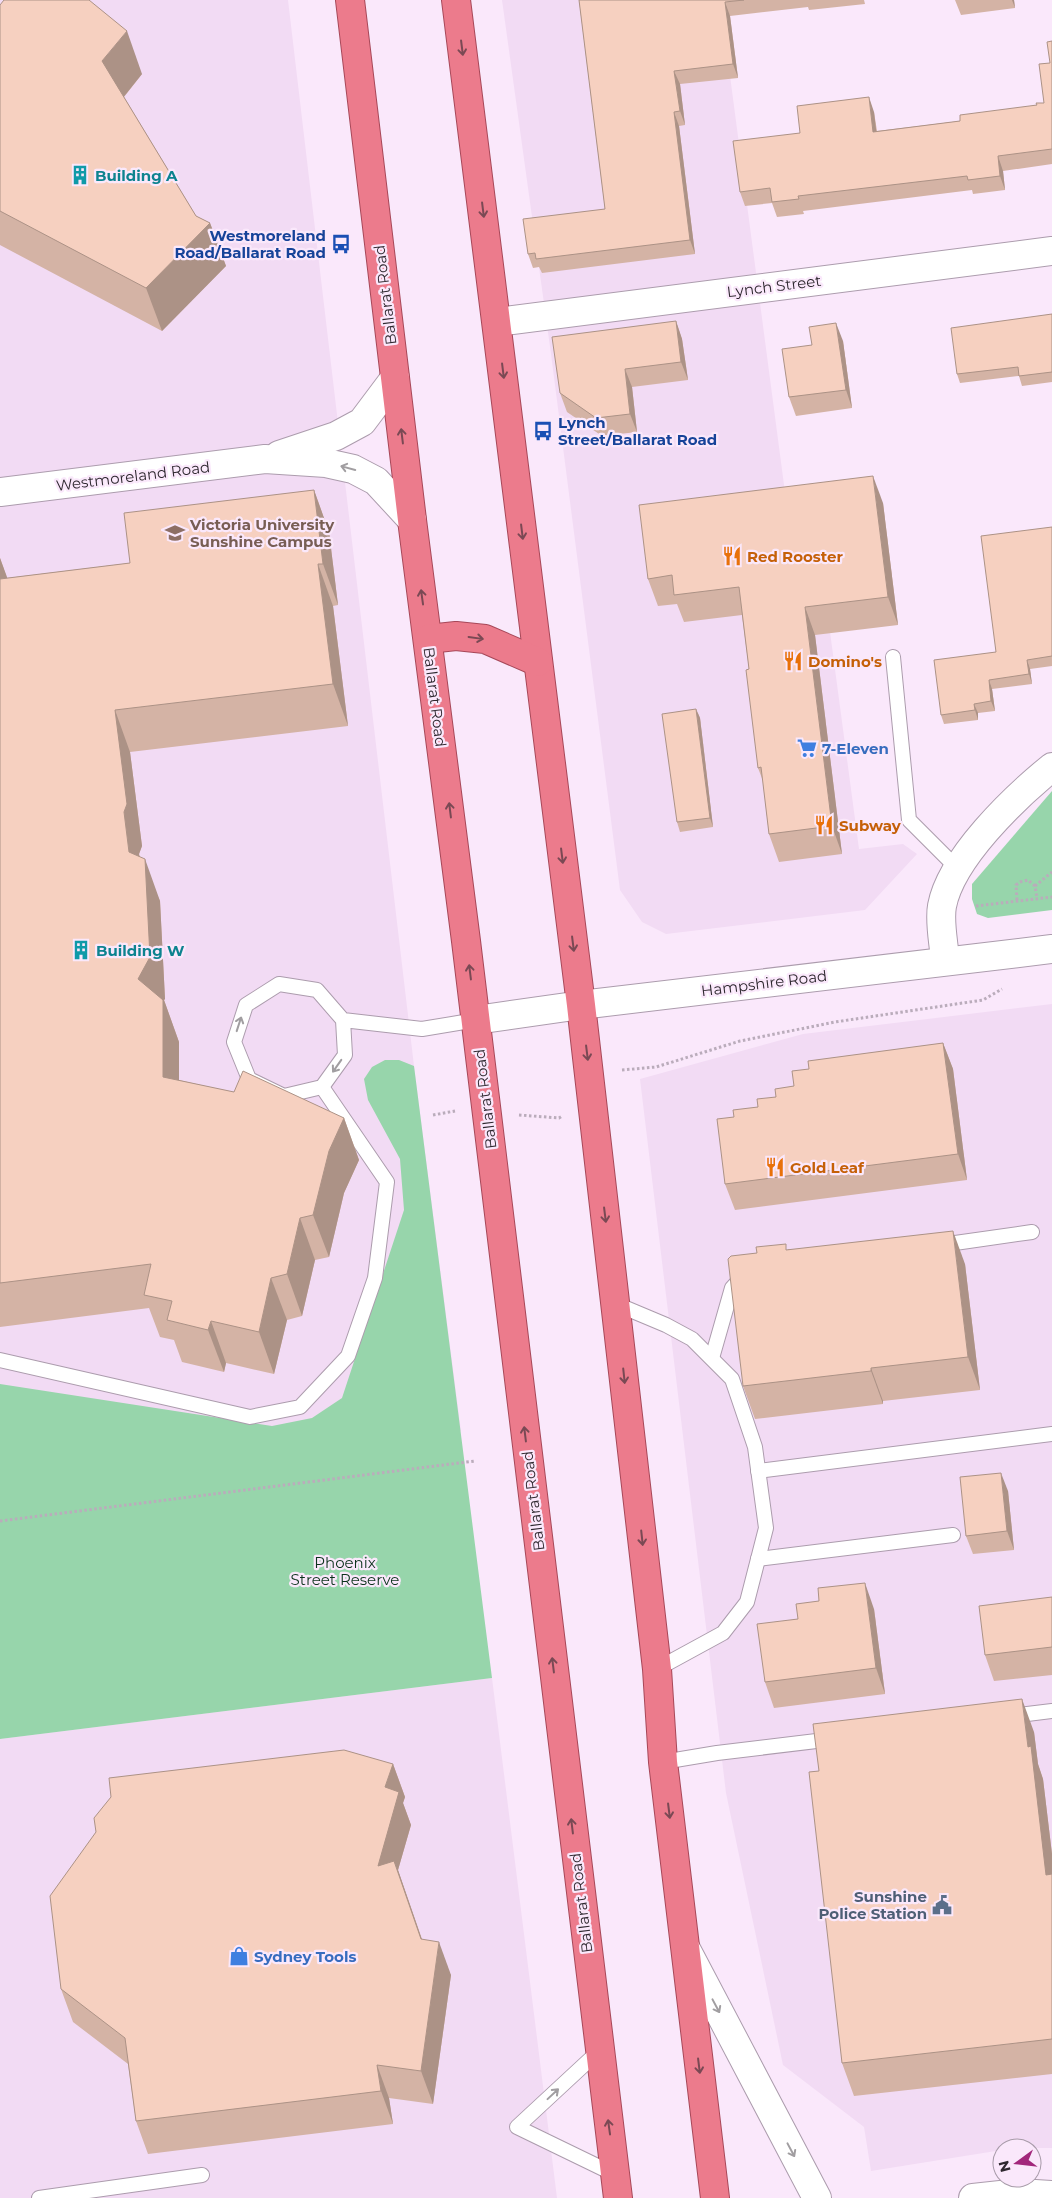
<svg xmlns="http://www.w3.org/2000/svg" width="1052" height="2198" viewBox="0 0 1052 2198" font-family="Montserrat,sans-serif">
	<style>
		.built { fill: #f2dbf4 }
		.green { fill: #97d5ab }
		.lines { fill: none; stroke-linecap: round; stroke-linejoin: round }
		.service-casing { stroke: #ac9cad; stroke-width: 16 }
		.minor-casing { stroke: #ac9cad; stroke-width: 30 }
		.tertiary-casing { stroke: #ac9cad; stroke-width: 30 }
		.trunk-casing { stroke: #a74859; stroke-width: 30 }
		.path { stroke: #baacbb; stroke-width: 3; stroke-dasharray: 2.5 2.5; stroke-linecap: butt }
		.service { stroke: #fff; stroke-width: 14 }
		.minor { stroke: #fff; stroke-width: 28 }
		.tertiary { stroke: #fff; stroke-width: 28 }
		.trunk { stroke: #ec7b8c; stroke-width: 28 }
		.wall { fill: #d4b3a5 }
		.shaded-wall { fill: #ac9286 }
		.building { fill: #f6d0c0; stroke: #ac9286 }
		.oneway { stroke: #7a4954 }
		.oneway2 { stroke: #a19ea1 }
		.labels { text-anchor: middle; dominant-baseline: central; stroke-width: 4.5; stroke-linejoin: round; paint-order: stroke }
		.culture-label { font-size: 15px; font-weight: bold; fill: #0d838f; stroke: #fae8fb; text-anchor: start }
		.transit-label { font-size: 15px; font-weight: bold; fill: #164399; stroke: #fae8fb; text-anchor: end }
		.street-label { font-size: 15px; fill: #2e282f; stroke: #fae8fb }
		.education-label { font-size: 15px; font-weight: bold; fill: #785e54; stroke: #fae8fb; text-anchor: start }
		.food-label { font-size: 15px; font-weight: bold; fill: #c56008; stroke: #fae8fb; text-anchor: start }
		.shop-label { font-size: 15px; font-weight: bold; fill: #366cbe; stroke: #fae8fb; text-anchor: start }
		.park-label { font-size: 15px; fill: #0b321b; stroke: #fae8fb }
		.service-label { font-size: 15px; font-weight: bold; fill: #4e5e75; stroke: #fae8fb; text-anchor: end }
	</style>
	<rect width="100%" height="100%" fill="#fae8fb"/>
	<g class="built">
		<polygon points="0,0 288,0 414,1066 461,1431 0,1489"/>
		<polygon points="502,0 720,0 786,500 812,497 859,849 903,844 917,854 865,910 666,934 642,922 620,890 551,354"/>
		<polygon points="1052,1004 1052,2148 1002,2148 1002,2150 871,2171 864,2127 783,2065 726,1793 640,1079 803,1034"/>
		<polygon points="492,1678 557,2198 0,2198 0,1739"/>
	</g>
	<g class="green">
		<polygon points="1052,791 1052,910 988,918 977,914 972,899 972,884"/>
		<polygon points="385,1060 399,1060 414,1066 492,1678 0,1739 0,1384 272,1426 312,1418 342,1398 404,1210 400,1159 368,1100 364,1079 372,1067"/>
	</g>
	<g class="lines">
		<defs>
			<g id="service">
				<polyline points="893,657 909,820 957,868"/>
				<polyline points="343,1020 345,1055 322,1087 284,1096 249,1079 234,1042 246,1005 279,984 317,990 343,1020 422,1029 476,1020"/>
				<polyline points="941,1245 1032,1232"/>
				<polyline points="616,1304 666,1325 692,1339 732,1379 755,1447 766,1528 747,1602 723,1633 657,1669"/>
				<polyline points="712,1358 732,1288 743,1276"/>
				<polyline points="0,1360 250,1417 300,1407 348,1356 375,1278 387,1182 322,1087"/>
				<polyline points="758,1471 1052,1434"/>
				<polyline points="758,1559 953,1535"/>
				<polyline points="1011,1716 1052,1711"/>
				<polyline points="663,1762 717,1753 833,1739"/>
				<polyline points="599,2051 517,2127 616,2175"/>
				<polyline points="39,2198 202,2175"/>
			</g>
			<g id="minor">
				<polyline points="497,322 1052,251"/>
				<path d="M 945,960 C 944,944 939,922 942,906 C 951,858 1014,798 1052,767"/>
			</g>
			<g id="tertiary">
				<polyline points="279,455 336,436 362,422 395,378"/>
				<polyline points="0,492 265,459 326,463 353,469 376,481 412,520"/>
				<polyline points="476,1020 581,1005 1052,949"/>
				<polyline points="686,1949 817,2198"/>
				<polyline points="973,2198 1019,2193 1052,2195"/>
			</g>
			<g id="trunk">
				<polyline points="350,0 412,520 466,941 618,2198"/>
				<polyline points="456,0 581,1005 657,1669 663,1762 715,2198"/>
				<polyline points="428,639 456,636 485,639 538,662"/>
			</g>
		</defs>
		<use href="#service" class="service-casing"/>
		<use href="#minor" class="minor-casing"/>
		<use href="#tertiary" class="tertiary-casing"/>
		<use href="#trunk" class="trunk-casing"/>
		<g class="path">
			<polyline points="1035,886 1052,872"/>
			<polyline points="1017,900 1016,885 1020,882 1028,880 1035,886 1037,898"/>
			<polyline points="976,906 1052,897"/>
			<polyline points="622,1070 656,1067 740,1041 835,1022 983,1000 1002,989"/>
			<polyline points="433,1115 455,1111"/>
			<polyline points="519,1115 559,1118 562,1116"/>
			<polyline points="0,1521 475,1461"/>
		</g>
		<use href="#service" class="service"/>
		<use href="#minor" class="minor"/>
		<use href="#tertiary" class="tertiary"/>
		<use href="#trunk" class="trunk"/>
	</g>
	<g class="wall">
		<polygon points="579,0 864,0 865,4 809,10 808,7 730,16 738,78 680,84 685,125 679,126 695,254 542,273 539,267 533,268 528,254 605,209"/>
		<polygon points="955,0 1014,0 1015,8 961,15"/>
		<polygon points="0,5 142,74 124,97 196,216 210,223 226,266 162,331 0,245"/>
		<polygon points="1052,41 1052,164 1003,171 1005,190 973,194 972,190 803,211 804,214 777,217 772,203 745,206 740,192 800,133 874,112 877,131 960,121 1037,105 1044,103 1050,63"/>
		<polygon points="1052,314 1052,382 1022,386 1019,376 960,383 957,374"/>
		<polygon points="676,321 682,339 688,380 632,387 637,432 602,436 567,412 560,393"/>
		<polygon points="843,341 852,408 796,416 789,397 812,345"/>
		<polygon points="314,490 329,532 338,605 333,606 348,726 130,752 142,846 139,854 140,857 160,901 165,999 164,1000 179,1042 179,1080 344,1118 359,1160 344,1193 329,1257 315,1260 302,1316 287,1320 274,1374 226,1363 224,1372 182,1362 174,1340 160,1337 149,1308 0,1327 0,558 7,578 130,563"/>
		<polygon points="883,503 898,625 815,635 842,854 779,862 769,834 763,781 758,768 749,669 742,615 684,622 677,604 658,606 648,579"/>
		<polygon points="1052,527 1052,666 1030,669 1032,684 992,689 995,711 978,713 978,720 944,724 941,715 996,652"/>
		<polygon points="696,709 700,718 713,827 680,832 677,822"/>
		<polygon points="943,1043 953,1069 967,1180 735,1210 725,1184 734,1117 758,1107 794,1086 809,1069"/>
		<polygon points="788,1249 965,1264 980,1390 883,1401 883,1404 755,1419 743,1386"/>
		<polygon points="1008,1491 1014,1550 973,1554 966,1536"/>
		<polygon points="1052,1597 1052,1675 994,1681 985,1655"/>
		<polygon points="874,1609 885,1694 774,1708 765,1682"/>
		<polygon points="1034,1732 1038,1764 1043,1779 1052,1854 1052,2074 854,2096 842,2063 819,1771"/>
		<polygon points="393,1764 405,1797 403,1803 411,1825 398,1870 422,1939 451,1975 433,2104 389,2098 393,2124 148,2154 136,2121 128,2064 73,2022 61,1989"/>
	</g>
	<g class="shaded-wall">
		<polygon points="1012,0 1014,0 1015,8"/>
		<polygon points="725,2 730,16 738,78 733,64"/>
		<polygon points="127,31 142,74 118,104 102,61"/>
		<polygon points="674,71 680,84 685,125 680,111"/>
		<polygon points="869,97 874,112 878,146 873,132"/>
		<polygon points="674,112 679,126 695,254 690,240"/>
		<polygon points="998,156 1003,171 1005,190 1000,176"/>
		<polygon points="210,223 226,266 162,331 146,288"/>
		<polygon points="676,321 682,339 688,380 681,362"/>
		<polygon points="836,323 843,341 852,408 846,390"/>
		<polygon points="625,369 632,387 637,432 630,414"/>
		<polygon points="873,476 883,503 898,625 888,597"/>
		<polygon points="314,490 329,532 338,605 323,564"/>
		<polygon points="0,558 15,599 0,621"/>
		<polygon points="318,564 333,606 348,726 333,684"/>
		<polygon points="805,607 815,635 842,854 832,826"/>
		<polygon points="1027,660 1030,669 1032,684 1029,674"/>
		<polygon points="989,680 992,689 995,711 991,701"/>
		<polygon points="974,704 978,713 978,720 975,710"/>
		<polygon points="696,709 700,718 713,827 710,818"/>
		<polygon points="115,710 130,752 142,846 139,854 144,894 129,852 124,812"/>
		<polygon points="145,859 160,901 165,999 164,1000 179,1042 179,1119 163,1077 138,979"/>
		<polygon points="943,1043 953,1069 967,1180 958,1154"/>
		<polygon points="344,1118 359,1160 344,1193 329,1257 313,1215 329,1151"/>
		<polygon points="300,1218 315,1260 302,1316 287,1274"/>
		<polygon points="953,1231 965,1264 980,1390 968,1357"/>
		<polygon points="271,1278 287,1320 274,1374 259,1332"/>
		<polygon points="211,1321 226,1363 224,1372 208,1330"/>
		<polygon points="871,1368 883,1401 883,1404 871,1371"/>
		<polygon points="1001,1473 1008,1491 1014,1550 1007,1531"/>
		<polygon points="865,1583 874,1609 885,1694 876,1668"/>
		<polygon points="1022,1699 1034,1732 1038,1764 1043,1779 1052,1854 1052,1891 1046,1875 1028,1747"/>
		<polygon points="393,1764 405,1797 403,1803 411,1825 398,1870 433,1972 421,1939 378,1866 385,1787"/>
		<polygon points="439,1942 451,1975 433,2104 421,2071"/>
		<polygon points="377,2065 389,2098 393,2124 381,2091"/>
	</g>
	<g class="building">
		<polygon points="4,0 89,0 127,31 102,61 196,216 210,223 146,288 0,211 0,5"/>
		<polygon points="579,0 744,0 725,2 733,64 674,71 680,111 674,112 690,240 536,259 535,253 528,254 523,219 605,209"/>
		<polygon points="1052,41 1052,149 998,156 1000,176 968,180 967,176 798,196 799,199 772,202 770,188 740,192 733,141 800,133 797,106 869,97 873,132 960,121 960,115 1037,105 1036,103 1044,103 1039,64 1050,63 1047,42"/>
		<polygon points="1052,314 1052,372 1019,376 1018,367 957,374 951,328"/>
		<polygon points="676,321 681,362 625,369 630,414 596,418 560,393 552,337"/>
		<polygon points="836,323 846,390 789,397 782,349 812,345 809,327"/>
		<polygon points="873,476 888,597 805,607 832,826 769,834 761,767 758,768 746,670 749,669 739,587 674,595 672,575 648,579 639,505"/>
		<polygon points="314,490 323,564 318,564 333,684 115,710 127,804 124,812 129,852 145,859 150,957 138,979 163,1000 163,1077 234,1092 243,1071 344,1118 329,1151 313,1215 300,1218 287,1274 271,1278 259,1332 211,1321 208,1330 167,1320 172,1301 144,1295 151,1264 0,1283 0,579 130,563 124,513"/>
		<polygon points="1052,527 1052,656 1027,660 1029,674 989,680 991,701 974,704 975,710 941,715 934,660 996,652 981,536"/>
		<polygon points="696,709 710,818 677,822 662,714"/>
		<polygon points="943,1043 958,1154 725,1184 717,1119 734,1117 733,1110 758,1107 757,1099 776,1097 775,1089 794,1086 792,1071 809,1069 808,1061"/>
		<polygon points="953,1231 968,1357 871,1368 871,1371 743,1386 728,1259 731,1256 757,1253 756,1247 786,1244 786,1250"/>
		<polygon points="1001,1473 1007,1531 966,1536 960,1477"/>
		<polygon points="865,1583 876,1668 765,1682 757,1624 798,1619 796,1604 819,1601 818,1588"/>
		<polygon points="1052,1597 1052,1647 985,1655 979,1606"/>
		<polygon points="1022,1699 1028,1747 1031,1746 1046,1875 1052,1874 1052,2039 842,2063 809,1772 819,1771 813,1724"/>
		<polygon points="344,1750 393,1764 385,1787 399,1792 378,1866 394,1861 421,1939 439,1942 421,2071 377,2065 381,2091 136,2121 125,2038 61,1989 50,1896 96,1832 94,1818 111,1797 109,1778"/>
	</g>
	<defs><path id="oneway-shaft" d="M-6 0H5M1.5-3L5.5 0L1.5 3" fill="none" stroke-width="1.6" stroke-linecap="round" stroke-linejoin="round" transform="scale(1.25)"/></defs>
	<g class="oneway">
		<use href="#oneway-shaft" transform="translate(462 48) rotate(83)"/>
		<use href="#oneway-shaft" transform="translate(483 210) rotate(83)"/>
		<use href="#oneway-shaft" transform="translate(503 371) rotate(83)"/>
		<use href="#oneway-shaft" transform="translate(402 436) rotate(-97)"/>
		<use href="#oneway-shaft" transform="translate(522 532) rotate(83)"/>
		<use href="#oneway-shaft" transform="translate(422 597) rotate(-98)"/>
		<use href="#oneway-shaft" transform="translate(476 638) rotate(8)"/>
		<use href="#oneway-shaft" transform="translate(450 810) rotate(-97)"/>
		<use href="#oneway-shaft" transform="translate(562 856) rotate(83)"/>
		<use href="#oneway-shaft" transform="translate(573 944) rotate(83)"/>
		<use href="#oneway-shaft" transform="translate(470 972) rotate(-97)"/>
		<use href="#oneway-shaft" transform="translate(587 1053) rotate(83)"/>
		<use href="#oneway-shaft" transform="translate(605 1215) rotate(83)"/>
		<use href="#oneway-shaft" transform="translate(624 1376) rotate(84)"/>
		<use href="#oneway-shaft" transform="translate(525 1434) rotate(-97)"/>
		<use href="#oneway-shaft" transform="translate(642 1538) rotate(84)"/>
		<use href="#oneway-shaft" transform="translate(553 1665) rotate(-97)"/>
		<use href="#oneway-shaft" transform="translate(669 1811) rotate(83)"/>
		<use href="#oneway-shaft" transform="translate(572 1826) rotate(-97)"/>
		<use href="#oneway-shaft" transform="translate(699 2066) rotate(83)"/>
		<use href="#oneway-shaft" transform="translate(609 2127) rotate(-98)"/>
	</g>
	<g class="oneway2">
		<use href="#oneway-shaft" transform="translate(348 468) rotate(-165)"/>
		<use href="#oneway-shaft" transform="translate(239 1024) rotate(-72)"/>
		<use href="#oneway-shaft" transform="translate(337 1066) rotate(125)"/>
		<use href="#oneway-shaft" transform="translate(716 2006) rotate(62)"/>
		<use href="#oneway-shaft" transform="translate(553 2094) rotate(-43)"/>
		<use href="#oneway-shaft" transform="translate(791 2150) rotate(62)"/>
	</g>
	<defs>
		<symbol id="building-bare" viewBox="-9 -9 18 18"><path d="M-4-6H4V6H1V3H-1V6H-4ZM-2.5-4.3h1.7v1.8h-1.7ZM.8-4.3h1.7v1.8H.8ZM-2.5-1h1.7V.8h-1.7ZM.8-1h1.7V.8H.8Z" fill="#0f9aa8" stroke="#fae8fb" stroke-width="2.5" paint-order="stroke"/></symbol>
		<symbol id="bus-bare" viewBox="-9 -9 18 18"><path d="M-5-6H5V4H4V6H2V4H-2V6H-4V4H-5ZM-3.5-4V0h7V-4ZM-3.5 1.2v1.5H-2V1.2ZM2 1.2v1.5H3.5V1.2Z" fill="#1a4fb4" stroke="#fae8fb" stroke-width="2.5" paint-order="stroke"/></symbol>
		<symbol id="university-bare" viewBox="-9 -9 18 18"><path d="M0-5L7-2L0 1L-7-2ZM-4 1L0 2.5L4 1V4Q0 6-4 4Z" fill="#8d6e63" stroke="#fae8fb" stroke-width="2.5" paint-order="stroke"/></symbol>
		<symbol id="restaurant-bare" viewBox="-9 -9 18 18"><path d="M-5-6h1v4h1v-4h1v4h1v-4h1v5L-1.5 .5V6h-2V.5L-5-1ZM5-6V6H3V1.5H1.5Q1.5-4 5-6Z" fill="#e8710a" stroke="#fae8fb" stroke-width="2.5" paint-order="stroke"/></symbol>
		<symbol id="supermarket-bare" viewBox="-9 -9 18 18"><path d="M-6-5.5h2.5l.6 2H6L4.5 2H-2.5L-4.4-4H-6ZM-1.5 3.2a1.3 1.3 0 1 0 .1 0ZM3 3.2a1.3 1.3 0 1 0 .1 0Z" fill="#3f7fe0" stroke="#fae8fb" stroke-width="2.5" paint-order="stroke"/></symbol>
		<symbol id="civic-bare" viewBox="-9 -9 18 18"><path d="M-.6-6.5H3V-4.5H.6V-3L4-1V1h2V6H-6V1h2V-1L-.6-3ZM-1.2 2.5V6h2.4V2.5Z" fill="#5c6f8a" stroke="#fae8fb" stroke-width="2.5" paint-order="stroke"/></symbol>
		<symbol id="shop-bare" viewBox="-9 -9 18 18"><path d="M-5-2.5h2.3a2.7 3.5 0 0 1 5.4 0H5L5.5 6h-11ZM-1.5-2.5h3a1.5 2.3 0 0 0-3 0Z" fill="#3f7fe0" stroke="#fae8fb" stroke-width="2.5" paint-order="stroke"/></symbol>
	</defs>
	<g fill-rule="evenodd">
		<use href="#building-bare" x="66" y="161" width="28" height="28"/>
		<use href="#bus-bare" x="327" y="230" width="28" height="28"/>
		<use href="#bus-bare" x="529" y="417" width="28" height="28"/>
		<use href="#university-bare" x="161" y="519" width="28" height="28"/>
		<use href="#restaurant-bare" x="718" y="542" width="28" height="28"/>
		<use href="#restaurant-bare" x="779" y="647" width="28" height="28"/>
		<use href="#supermarket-bare" x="793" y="734" width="28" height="28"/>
		<use href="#restaurant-bare" x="810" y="811" width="28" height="28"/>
		<use href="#building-bare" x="67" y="936" width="28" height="28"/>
		<use href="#restaurant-bare" x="761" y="1153" width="28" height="28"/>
		<use href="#civic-bare" x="928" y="1891" width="28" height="28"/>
		<use href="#shop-bare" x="225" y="1942" width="28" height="28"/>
	</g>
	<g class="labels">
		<g class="culture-label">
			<text x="95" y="175">Building A</text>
			<text x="96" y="950">Building W</text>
		</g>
		<g class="transit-label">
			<text x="326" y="235">Westmoreland<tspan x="326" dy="17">Road/Ballarat Road</tspan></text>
			<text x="558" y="422" text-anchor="start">Lynch<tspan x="558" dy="17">Street/Ballarat Road</tspan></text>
		</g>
		<g class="street-label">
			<text transform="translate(774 286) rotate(-7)">Lynch Street</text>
			<text transform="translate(385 295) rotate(-97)">Ballarat Road</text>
			<text transform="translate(133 476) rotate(-7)">Westmoreland Road</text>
			<text transform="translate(435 697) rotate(83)">Ballarat Road</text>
			<text transform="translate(764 983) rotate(-7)">Hampshire Road</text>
			<text transform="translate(485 1099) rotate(-97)">Ballarat Road</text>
			<text transform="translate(533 1501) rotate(-97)">Ballarat Road</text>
			<text transform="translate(581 1903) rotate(-97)">Ballarat Road</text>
		</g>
		<g class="education-label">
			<text x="190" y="524">Victoria University<tspan x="190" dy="17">Sunshine Campus</tspan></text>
		</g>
		<g class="food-label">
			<text x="747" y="556">Red Rooster</text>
			<text x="808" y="661">Domino's</text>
			<text x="839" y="825">Subway</text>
			<text x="790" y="1167">Gold Leaf</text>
		</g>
		<g class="shop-label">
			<text x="822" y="748">7-Eleven</text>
			<text x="254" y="1956">Sydney Tools</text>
		</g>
		<g class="park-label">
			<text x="345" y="1562">Phoenix<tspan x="345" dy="17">Street Reserve</tspan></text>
		</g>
		<g class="service-label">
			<text x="927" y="1896">Sunshine<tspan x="927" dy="17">Police Station</tspan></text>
		</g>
	</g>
	<g transform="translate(1017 2163) rotate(255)"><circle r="24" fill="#fae8fb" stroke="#a89ba9"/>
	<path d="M0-4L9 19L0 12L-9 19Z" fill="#a2277b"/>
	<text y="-8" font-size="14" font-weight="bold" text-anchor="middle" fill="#2e282f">N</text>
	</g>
</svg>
